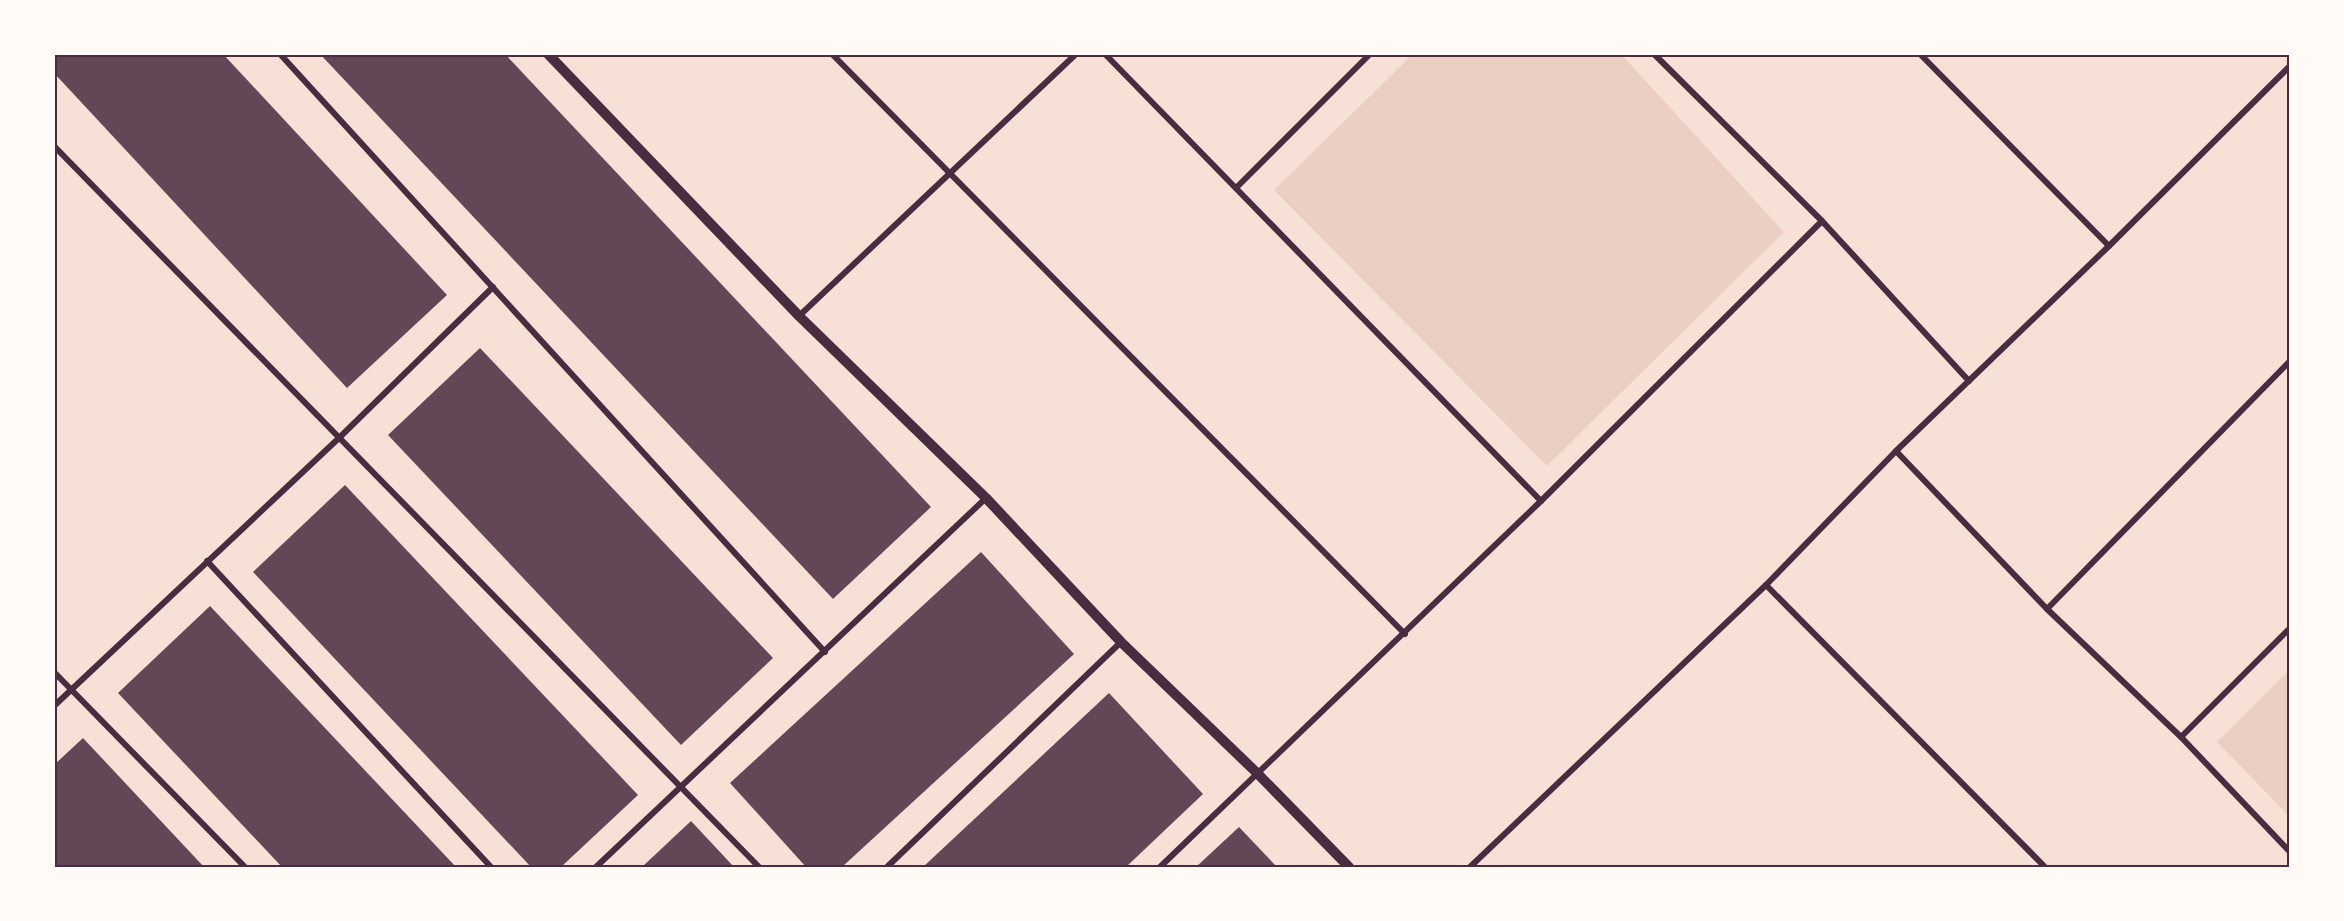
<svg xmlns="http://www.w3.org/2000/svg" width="2344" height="921" viewBox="0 0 2344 921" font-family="Commissioner,sans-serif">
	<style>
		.green { fill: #ebcfc5 }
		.building { fill: #644757 }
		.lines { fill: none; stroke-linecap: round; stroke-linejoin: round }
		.minor { stroke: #4a2c40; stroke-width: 6 }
		.tertiary { stroke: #4a2c40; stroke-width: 10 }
		.neatline { fill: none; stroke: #4a2c40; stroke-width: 2 }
	</style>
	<rect width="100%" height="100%" fill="#f7e1d7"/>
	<g class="green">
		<polygon points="1413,54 1621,54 1784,232 1547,466 1274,190"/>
		<polygon points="2290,669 2290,817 2217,742"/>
	</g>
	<g class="building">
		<polygon points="54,54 223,54 447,295 347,388 54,73"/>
		<polygon points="320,54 505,54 931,507 833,599"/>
		<polygon points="480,348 773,658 681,745 388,435"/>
		<polygon points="345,485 638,795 561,867 531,867 253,572"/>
		<polygon points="981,552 1074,654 842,867 806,867 730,783"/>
		<polygon points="210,606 456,867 282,867 118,693"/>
		<polygon points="1109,693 1203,794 1126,867 923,867"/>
		<polygon points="83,738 204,867 54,867 54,765"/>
		<polygon points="691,821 734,867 642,867"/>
		<polygon points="1239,827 1277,867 1196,867"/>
	</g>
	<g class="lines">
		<g class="minor">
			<polyline points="280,54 825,652"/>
			<polyline points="832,54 1405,634"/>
			<polyline points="1105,54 1541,501"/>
			<polyline points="1654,54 1822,221 1969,381"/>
			<polyline points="1920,54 2109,246"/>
			<polyline points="54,146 759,867"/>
			<polyline points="1236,188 1370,54"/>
			<polyline points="799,316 1076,54"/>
			<polyline points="1896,451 2047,609 2181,737 2290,852"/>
			<polyline points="207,561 491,867"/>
			<polyline points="1766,585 2045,867"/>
			<polyline points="2047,609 2290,361"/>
			<polyline points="54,672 245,867"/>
			<polyline points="54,706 339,438 493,287"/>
			<polyline points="2181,737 2290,628"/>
			<polyline points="596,867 986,498"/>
			<polyline points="887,867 1121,642"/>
			<polyline points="1160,867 1541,501 1822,221"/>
			<polyline points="1470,867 1766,585 1896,451 2109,246 2290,66"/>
		</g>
		<polyline class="tertiary" points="548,54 799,316 986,498 1121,642 1258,774 1349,867"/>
	</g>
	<rect width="2344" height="921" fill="none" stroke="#fffaf5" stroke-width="111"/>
	<rect x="56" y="56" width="2232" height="810" class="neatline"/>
</svg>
